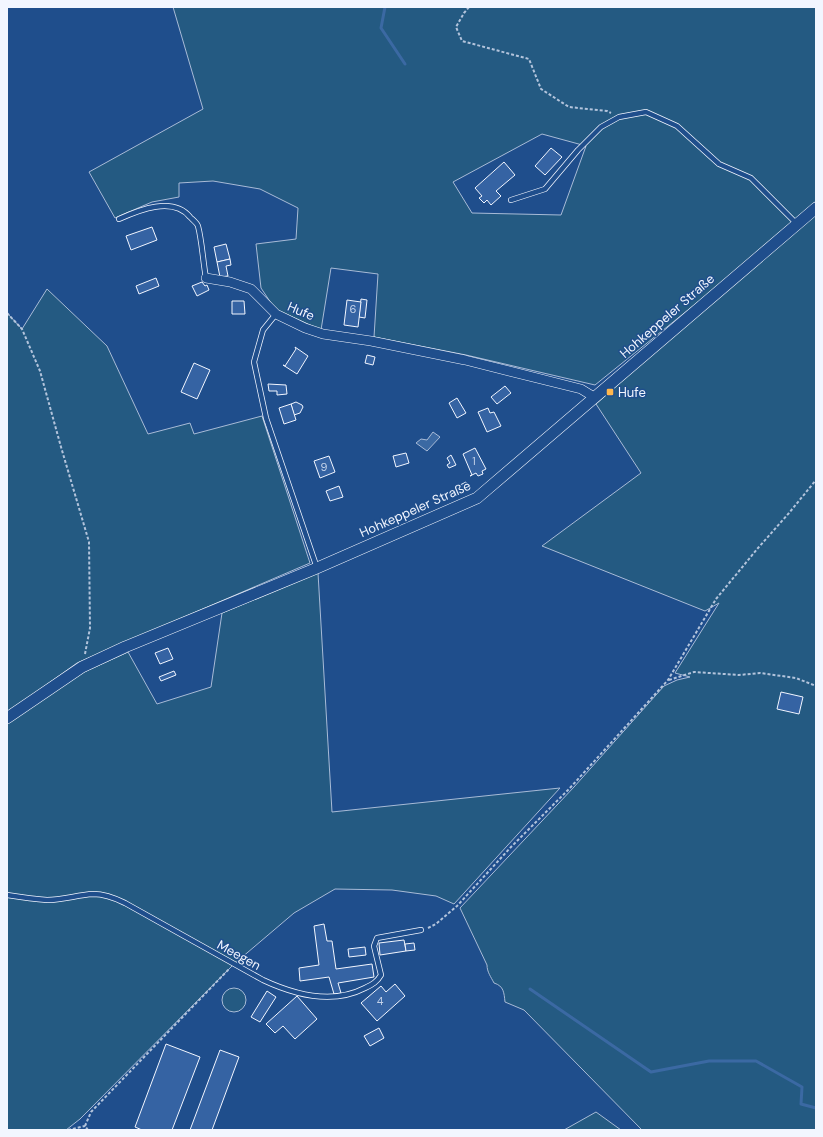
<svg xmlns="http://www.w3.org/2000/svg" width="823" height="1137" viewBox="0 0 823 1137" font-family="'DM Sans',sans-serif">
	<style>
		.green { fill: #245a82; stroke: #a8bbd7; fill-rule: evenodd }
		.water { fill: #3b69a3; stroke: #a8bbd7 }
		.lines { fill: none; stroke-linecap: round; stroke-linejoin: round }
		.stream { stroke: #3b69a3; stroke-width: 3 }
		.building { fill: #3563a3; stroke: #f2f6ff }
		.service-casing { stroke: #f2f6ff; stroke-width: 6 }
		.minor-casing { stroke: #f2f6ff; stroke-width: 10 }
		.tertiary-casing { stroke: #f2f6ff; stroke-width: 12 }
		.path { stroke: #b3c4dc; stroke-width: 2; stroke-dasharray: 3 2; stroke-linecap: butt }
		.service { stroke: #1f4e8c; stroke-width: 4.5 }
		.minor { stroke: #1f4e8c; stroke-width: 9 }
		.tertiary { stroke: #1f4e8c; stroke-width: 11 }
		.poi-dot { fill: #ffb74d; stroke: #1f4e8c; stroke-width: 1.5 }
		.labels { text-anchor: middle; dominant-baseline: central; stroke-width: 3; stroke-linejoin: round; paint-order: stroke }
		.number-label { font-size: 11px; fill: #c3d1e8 }
		.street-label { font-size: 13px; fill: #f2f6ff; stroke: #1f4e8c }
		.poi-label { font-size: 13px; fill: #f2f6ff; stroke: #1f4e8c; text-anchor: start }
	</style>
	<rect width="100%" height="100%" fill="#1f4e8c"/>
	<g class="green">
		<path d="M 173,7 L 816,7 L 816,201 L 714,289 L 595,385 L 466,355 L 374,337 L 378,274 L 331,268 L 321,330 L 275,309 L 261,288 L 256,244 L 296,239 L 298,208 L 260,189 L 213,181 L 179,183 L 179,197 L 152,202 L 115,218 L 89,172 L 203,109 ZM 542,134 L 586,146 L 561,215 L 472,213 L 453,182 Z"/>
		<path d="M 816,214 L 816,1130 L 642,1130 L 524,1010 L 505,1002 C 504,993 504,986 494,983 C 491,977 487,972 487,965 L 460,908 L 574,787 L 664,686 L 677,680 L 690,677 L 675,673 L 719,603 L 705,611 L 542,546 L 641,473 L 596,404 L 723,292 Z"/>
		<polygon points="47,289 107,346 148,434 190,423 194,434 262,416 310,563 77,663 7,713 7,313 22,329"/>
		<polygon points="318,573 332,812 560,788 454,904 436,896 392,890 335,889 294,913 234,964 80,1119 66,1130 7,1130 7,721 84,672 128,652 157,704 211,687 222,613"/>
		<circle cx="234" cy="1000" r="12"/>
		<polygon points="596,1112 621,1130 564,1130"/>
	</g>
	<polygon class="water" points="433,432 440,437 427,451 416,443 421,439 427,440"/>
	<g class="lines">
		<g class="stream">
			<polyline points="385,7 381,28 405,64"/>
			<polyline points="530,989 651,1072 709,1061 756,1061 802,1087 801,1104 816,1108"/>
		</g>
	</g>
	<g class="building">
		<polygon points="551,148 562,157 545,175 535,166"/>
		<polygon points="504,162 515,175 496,191 501,196 491,205 487,200 484,203 479,198 482,196 475,188"/>
		<polygon points="152,227 157,240 131,250 126,236"/>
		<polygon points="226,244 230,259 217,262 214,247"/>
		<polygon points="230,259 231,265 226,266 228,276 220,277 217,262"/>
		<polygon points="156,278 159,286 139,294 136,286"/>
		<polygon points="202,282 205,286 207,285 209,290 197,296 192,286"/>
		<polygon points="361,299 367,300 365,318 359,317"/>
		<polygon points="347,300 361,302 358,327 344,325"/>
		<polygon points="232,301 244,301 245,314 232,314"/>
		<polygon points="295,347 308,356 297,374 283,365 285,366 296,349"/>
		<polygon points="367,355 375,357 373,365 365,363"/>
		<polygon points="194,363 210,370 197,399 181,392"/>
		<polygon points="268,384 286,385 287,394 277,395 277,391 269,391"/>
		<polygon points="505,386 511,393 497,404 491,397"/>
		<polygon points="457,398 466,413 457,418 449,403"/>
		<polygon points="296,402 302,405 303,407 300,413 294,415 291,404"/>
		<polygon points="291,404 296,420 284,424 279,408"/>
		<polygon points="488,408 490,413 494,412 501,426 487,432 478,412"/>
		<polygon points="475,448 486,469 482,471 483,474 478,476 476,473 470,476 472,475 463,454"/>
		<polygon points="406,453 409,463 396,467 393,456"/>
		<polygon points="451,455 456,465 449,468 447,465 450,463 447,458"/>
		<polygon points="329,456 335,472 320,478 314,461"/>
		<polygon points="466,482 469,488 459,493 456,487"/>
		<polygon points="339,486 343,497 330,501 326,491"/>
		<polygon points="168,648 173,659 160,664 155,653"/>
		<polygon points="174,671 176,675 161,681 159,677"/>
		<polygon points="781,692 803,697 799,714 777,709"/>
		<polygon points="324,924 327,941 332,941 336,969 372,964 374,977 338,983 341,993 334,994 329,977 300,981 299,968 319,965 314,926"/>
		<polygon points="404,940 406,951 380,955 379,943"/>
		<polygon points="414,943 415,950 406,951 405,944"/>
		<polygon points="365,947 366,955 349,957 348,949"/>
		<polygon points="395,984 405,996 377,1021 361,1003 381,986 386,992"/>
		<polygon points="267,991 276,997 260,1022 251,1017"/>
		<polygon points="297,996 317,1019 295,1039 283,1026 275,1033 266,1024"/>
		<polygon points="379,1028 384,1038 370,1046 364,1036"/>
		<polygon points="166,1044 200,1057 172,1130 142,1130 135,1127"/>
		<polygon points="220,1050 239,1057 212,1130 190,1130"/>
	</g>
	<g class="lines">
		<defs>
			<g id="service">
				<polyline points="511,200 545,189 578,150 601,127 619,117 646,112 677,126 719,164 751,178 797,224"/>
				<path d="M 119,219 C 139,210 173,196 190,217 C 193,220 197,223 198,226 C 202,241 203,262 206,278"/>
				<polyline points="276,314 263,330 254,362 266,418 317,568"/>
				<path d="M 7,895 C 20,897 34,899 47,900 C 63,900 77,895 93,894 C 105,894 115,898 125,903 L 263,980 C 295,995 332,1005 365,988 C 373,984 377,982 381,975 L 374,946 L 377,938 L 421,930"/>
			</g>
			<polyline id="minor" points="206,278 230,282 251,289 276,314 305,328 323,334 371,341 465,360 581,389 594,397"/>
			<polyline id="tertiary" points="7,718 82,667 125,647 317,568 477,498 816,208"/>
		</defs>
		<use href="#service" class="service-casing"/>
		<use href="#minor" class="minor-casing"/>
		<use href="#tertiary" class="tertiary-casing"/>
		<g class="path">
			<polyline points="469,7 464,13 456,27 462,41 529,59 541,89 569,107 607,111 611,113"/>
			<polyline points="7,313 22,329 40,371 61,447 89,542 90,628 85,654"/>
			<polyline points="669,680 694,672 739,675 760,673 796,678 816,686"/>
			<polyline points="428,928 436,924 457,906 511,847 569,789 668,680 716,599 758,548 789,513 816,480"/>
			<polyline points="68,1130 85,1126"/>
			<polyline points="88,1130 85,1126 91,1112 229,969"/>
		</g>
		<use href="#service" class="service"/>
		<use href="#minor" class="minor"/>
		<use href="#tertiary" class="tertiary"/>
	</g>
	<rect class="poi-dot" x="606" y="388" width="8" height="8" rx="2"/>
	<g class="labels">
		<g class="number-label">
			<text x="353" y="309">6</text>
			<text x="474" y="461">1</text>
			<text x="324" y="467">9</text>
			<text x="380" y="1001">4</text>
		</g>
		<g class="street-label">
			<text transform="translate(301 311) rotate(23)">Hufe</text>
			<text transform="translate(667 316) rotate(-41)">Hohkeppeler Straße</text>
			<text transform="translate(415 509) rotate(-24)">Hohkeppeler Straße</text>
			<text transform="translate(239 955) rotate(29)">Meegen</text>
		</g>
		<g class="poi-label">
			<text x="618" y="392">Hufe</text>
		</g>
	</g>
	<rect width="823" height="1137" fill="none" stroke="#f2f6ff" stroke-width="16"/>
</svg>
